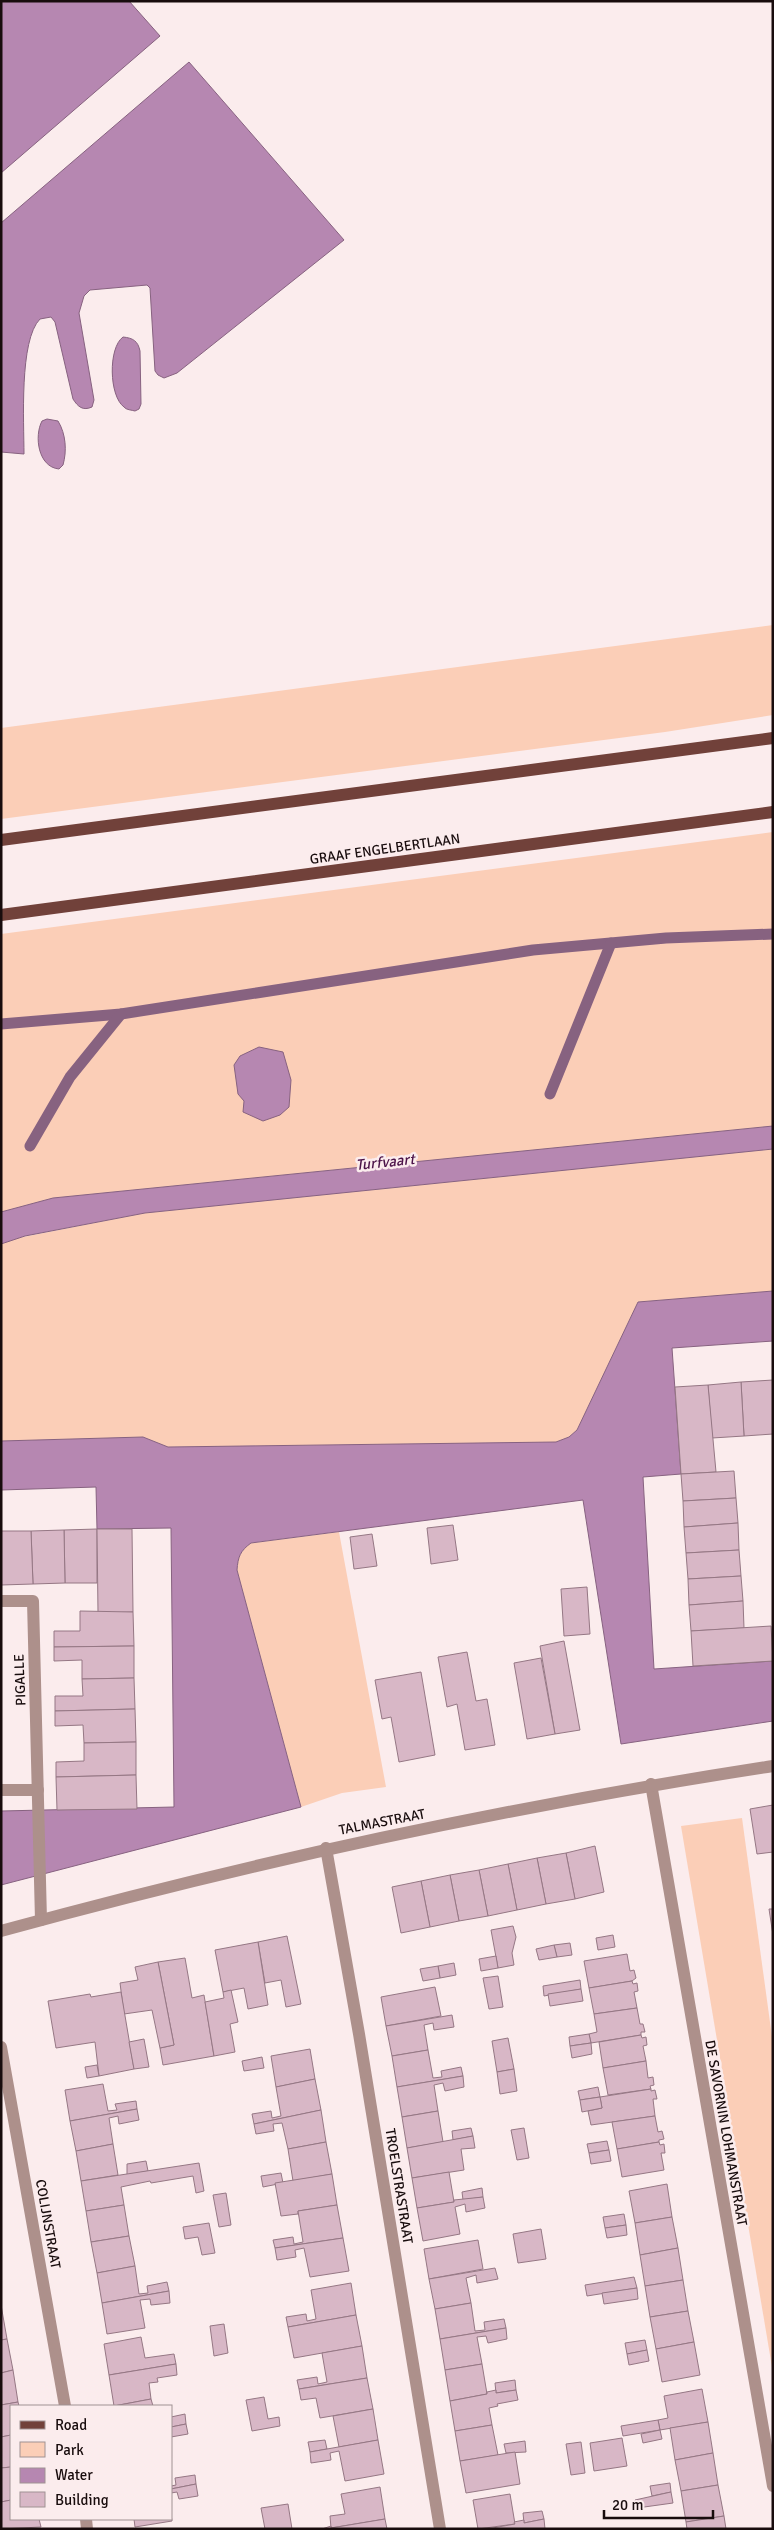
<svg xmlns="http://www.w3.org/2000/svg" width="774" height="2530" viewBox="0 0 774 2530" font-family="Signika,sans-serif">
	<style>
		.green { fill: #fbceb7 }
		.water { fill: #b687b1; stroke: #876280 }
		.lines { fill: none; stroke-linecap: round; stroke-linejoin: round }
		.stream { stroke: #876280; stroke-width: 11 }
		.building { fill: #d8b7c6; stroke: #957784 }
		.street { stroke: #ad908b; stroke-width: 12 }
		.primary { stroke: #71413a; stroke-width: 12 }
		.labels { text-anchor: middle; dominant-baseline: central; stroke-width: 5; stroke-linejoin: round; paint-order: stroke }
		.street-label { font-size: 14px; fill: #180c0d; stroke: #fbeced }
		.water-label { font-size: 15px; font-style: italic; fill: #4b1248; stroke: #fbeced }
	</style>
	<rect width="100%" height="100%" fill="#fbeced"/>
	<g class="green">
		<polygon points="773,625 773,715 665,732 1,819 1,728"/>
		<polygon points="773,832 773,1126 53,1198 1,1212 1,934"/>
		<polygon points="773,1149 773,1291 638,1302 577,1430 569,1437 556,1442 168,1447 143,1437 1,1441 1,1244 13,1239 145,1213"/>
		<path d="M 339,1532 L 386,1787 L 342,1793 L 301,1807 L 237,1570 C 238,1557 240,1551 251,1543 Z"/>
		<polygon points="742,1818 773,2044 773,2373 681,1826"/>
	</g>
	<g class="water">
		<polygon points="1,1 129,1 160,36 1,173"/>
		<path d="M 189,62 L 344,240 L 177,373 L 164,378 L 158,375 L 155,371 L 150,288 L 147,285 L 90,290 L 84,296 L 79,313 L 94,400 L 92,407 C 83,411 78,407 73,399 L 55,322 L 51,317 L 40,319 C 19,340 24,423 24,454 L 1,452 L 1,223 Z"/>
		<path d="M 123,337 C 133,338 138,341 140,351 L 141,404 L 139,409 L 135,411 C 132,410 126,410 124,407 C 109,396 108,348 123,337 Z"/>
		<path d="M 47,419 L 58,421 C 66,434 67,451 63,465 L 59,469 C 38,467 34,436 42,421 Z"/>
		<polygon points="259,1047 283,1052 291,1080 289,1107 280,1115 263,1121 243,1112 244,1101 238,1094 234,1065 240,1056"/>
		<polygon points="773,1126 773,1149 145,1213 25,1236 1,1244 1,1212 53,1198"/>
		<path d="M 773,1291 L 773,1341 L 672,1348 L 681,1474 L 643,1477 L 654,1669 L 773,1661 L 773,1721 L 621,1744 L 583,1500 L 251,1543 C 240,1551 238,1557 237,1570 L 301,1807 L 1,1885 L 1,1811 L 174,1807 L 171,1528 L 97,1529 L 96,1487 L 1,1490 L 1,1441 L 143,1437 L 168,1447 L 556,1442 L 569,1437 L 577,1430 L 638,1302 Z"/>
	</g>
	<g class="lines">
		<g class="stream">
			<polyline points="1,1024 121,1014 533,950 666,938 773,934"/>
			<polyline points="550,1094 611,943"/>
			<polyline points="30,1146 70,1077 121,1014"/>
		</g>
	</g>
	<g class="building">
		<polygon points="773,1380 773,1434 744,1436 741,1382"/>
		<polygon points="741,1382 744,1436 712,1438 708,1385"/>
		<polygon points="708,1385 716,1472 681,1474 675,1387"/>
		<polygon points="734,1471 736,1498 683,1501 681,1474"/>
		<polygon points="736,1498 738,1523 684,1527 683,1501"/>
		<polygon points="738,1523 739,1550 686,1553 684,1527"/>
		<polygon points="453,1525 458,1560 431,1564 427,1528"/>
		<polygon points="97,1529 97,1583 65,1583 64,1530"/>
		<polygon points="97,1529 132,1529 133,1612 98,1613"/>
		<polygon points="64,1530 65,1583 33,1584 31,1531"/>
		<polygon points="1,1531 31,1531 33,1584 1,1585"/>
		<polygon points="372,1534 377,1566 354,1569 350,1537"/>
		<polygon points="739,1550 741,1576 688,1579 686,1553"/>
		<polygon points="741,1576 743,1601 689,1605 688,1579"/>
		<polygon points="587,1587 590,1634 564,1636 561,1589"/>
		<polygon points="743,1601 744,1628 691,1631 689,1605"/>
		<polygon points="80,1611 133,1612 134,1646 54,1647 54,1631 80,1631"/>
		<polygon points="771,1626 773,1661 693,1666 691,1631"/>
		<polygon points="564,1641 580,1730 555,1734 540,1646"/>
		<polygon points="134,1646 134,1678 82,1679 82,1660 54,1661 54,1647"/>
		<polygon points="467,1652 476,1701 487,1699 495,1745 465,1750 457,1704 447,1707 438,1657"/>
		<polygon points="541,1658 555,1734 527,1739 514,1663"/>
		<polygon points="421,1672 435,1755 399,1762 391,1717 382,1719 375,1680"/>
		<polygon points="134,1678 135,1709 55,1711 55,1696 83,1696 82,1679"/>
		<polygon points="135,1709 136,1742 84,1743 83,1725 55,1726 55,1711"/>
		<polygon points="136,1742 136,1775 56,1777 56,1762 84,1761 84,1743"/>
		<polygon points="136,1775 137,1809 57,1810 56,1777"/>
		<polygon points="773,1805 773,1852 757,1854 750,1809"/>
		<polygon points="595,1846 604,1892 575,1899 566,1853"/>
		<polygon points="566,1853 575,1899 546,1904 537,1858"/>
		<polygon points="537,1858 546,1904 517,1910 508,1864"/>
		<polygon points="508,1864 517,1910 488,1916 479,1870"/>
		<polygon points="479,1870 488,1916 459,1921 450,1875"/>
		<polygon points="450,1875 459,1921 430,1927 421,1881"/>
		<polygon points="421,1881 430,1927 401,1933 392,1887"/>
		<polygon points="769,1909 773,1909 773,1935"/>
		<polygon points="513,1926 516,1937 512,1953 514,1965 498,1968 491,1930"/>
		<polygon points="613,1935 615,1947 598,1950 596,1938"/>
		<polygon points="287,1936 301,2004 286,2007 281,1980 265,1983 258,1942"/>
		<polygon points="258,1942 268,2005 248,2009 244,1988 223,1992 215,1950"/>
		<polygon points="570,1943 572,1955 557,1957 554,1945"/>
		<polygon points="554,1945 557,1957 539,1960 536,1949"/>
		<polygon points="627,1954 630,1971 634,1970 636,1978 632,1981 589,1988 584,1961"/>
		<polygon points="496,1956 498,1968 481,1971 479,1959"/>
		<polygon points="185,1958 192,1998 204,1995 214,2056 163,2065 160,2048 174,2045 158,1962"/>
		<polygon points="158,1962 174,2045 160,2048 152,2010 124,2014 120,1983 138,1980 135,1967"/>
		<polygon points="454,1963 456,1975 440,1978 438,1966"/>
		<polygon points="438,1966 440,1978 423,1981 420,1969"/>
		<polygon points="498,1976 503,2007 489,2009 483,1978"/>
		<polygon points="580,1980 581,1989 544,1996 543,1986"/>
		<polygon points="632,1981 633,1984 637,1983 638,1991 634,1992 637,2008 594,2014 589,1988"/>
		<polygon points="435,1987 441,2016 386,2026 381,1997"/>
		<polygon points="581,1989 583,2001 550,2006 548,1994"/>
		<polygon points="231,1990 238,2022 230,2024 235,2052 214,2056 205,2002 224,1998 223,1992"/>
		<polygon points="121,1992 134,2069 99,2076 95,2042 56,2048 48,2001 90,1994 91,1997"/>
		<polygon points="637,2008 640,2024 643,2024 645,2032 641,2032 641,2035 591,2043 589,2034 597,2032 594,2014"/>
		<polygon points="452,2015 454,2027 434,2030 433,2023 424,2025 428,2050 392,2056 386,2026"/>
		<polygon points="589,2034 591,2043 570,2046 569,2037"/>
		<polygon points="641,2035 642,2038 646,2037 647,2045 643,2046 646,2061 603,2068 599,2042"/>
		<polygon points="508,2038 514,2069 497,2072 492,2041"/>
		<polygon points="144,2039 149,2067 134,2069 129,2042"/>
		<polygon points="591,2043 592,2054 572,2058 570,2046"/>
		<polygon points="310,2049 315,2079 276,2087 271,2056"/>
		<polygon points="428,2050 433,2078 442,2077 441,2071 461,2067 463,2076 397,2087 392,2056"/>
		<polygon points="262,2057 264,2068 244,2071 242,2061"/>
		<polygon points="646,2061 648,2078 653,2077 654,2085 650,2086 651,2089 608,2095 603,2068"/>
		<polygon points="97,2065 99,2076 87,2078 85,2067"/>
		<polygon points="514,2069 517,2091 500,2094 497,2072"/>
		<polygon points="463,2076 464,2087 445,2091 443,2083 434,2085 438,2111 402,2117 397,2087"/>
		<polygon points="315,2079 321,2110 254,2124 252,2114 271,2111 272,2118 281,2116 276,2087"/>
		<polygon points="103,2084 108,2111 117,2110 115,2104 136,2101 137,2109 70,2121 65,2090"/>
		<polygon points="598,2087 600,2097 580,2100 578,2091"/>
		<polygon points="651,2089 651,2091 655,2090 657,2099 653,2099 655,2116 591,2125 588,2111 602,2108 600,2097"/>
		<polygon points="600,2097 602,2108 582,2112 580,2100"/>
		<polygon points="137,2109 139,2120 119,2124 118,2116 109,2118 113,2144 76,2151 70,2121"/>
		<polygon points="321,2110 326,2142 288,2149 282,2123 273,2124 274,2131 256,2134 254,2124"/>
		<polygon points="438,2111 443,2142 407,2148 402,2117"/>
		<polygon points="655,2116 658,2132 662,2131 664,2139 659,2140 659,2142 617,2149 612,2122"/>
		<polygon points="471,2128 473,2136 453,2140 452,2131"/>
		<polygon points="524,2128 529,2158 517,2160 511,2130"/>
		<polygon points="473,2136 475,2148 461,2149 464,2170 412,2178 407,2148"/>
		<polygon points="607,2141 609,2150 589,2153 587,2144"/>
		<polygon points="326,2142 332,2174 293,2181 288,2149"/>
		<polygon points="659,2142 660,2145 664,2144 665,2153 661,2153 664,2170 622,2177 617,2149"/>
		<polygon points="113,2144 118,2175 81,2181 76,2151"/>
		<polygon points="609,2150 611,2161 591,2164 589,2153"/>
		<polygon points="146,2161 148,2171 127,2175 127,2164"/>
		<polygon points="199,2163 204,2191 196,2193 193,2176 151,2183 150,2181 121,2187 124,2205 86,2211 81,2181"/>
		<polygon points="449,2172 454,2202 417,2208 412,2178"/>
		<polygon points="281,2173 283,2183 263,2187 261,2176"/>
		<polygon points="332,2174 337,2205 298,2211 298,2214 281,2216 275,2183"/>
		<polygon points="667,2184 672,2217 635,2223 629,2191"/>
		<polygon points="482,2188 483,2197 463,2200 462,2192"/>
		<polygon points="226,2193 231,2225 219,2227 213,2195"/>
		<polygon points="483,2197 485,2208 466,2212 465,2204 455,2207 460,2234 423,2241 417,2208 454,2202 454,2200"/>
		<polygon points="124,2205 129,2236 91,2242 86,2211"/>
		<polygon points="337,2205 343,2238 275,2248 273,2240 293,2237 294,2244 303,2242 298,2211"/>
		<polygon points="624,2214 626,2225 605,2228 603,2217"/>
		<polygon points="672,2217 678,2248 640,2255 635,2223"/>
		<polygon points="209,2223 215,2253 202,2255 198,2237 185,2239 183,2227"/>
		<polygon points="626,2225 627,2235 607,2238 605,2228"/>
		<polygon points="541,2229 546,2259 518,2263 513,2234"/>
		<polygon points="129,2236 135,2266 97,2273 91,2242"/>
		<polygon points="343,2238 349,2271 310,2277 304,2248 295,2250 296,2257 277,2260 275,2248"/>
		<polygon points="478,2240 483,2269 429,2279 424,2249"/>
		<polygon points="678,2248 683,2280 645,2286 640,2255"/>
		<polygon points="135,2266 139,2294 148,2293 147,2286 167,2282 169,2291 102,2303 97,2273"/>
		<polygon points="495,2268 498,2279 477,2283 476,2275 466,2278 471,2303 435,2309 429,2279"/>
		<polygon points="634,2277 637,2288 587,2296 585,2285"/>
		<polygon points="683,2280 688,2311 650,2317 645,2286"/>
		<polygon points="351,2283 356,2315 288,2327 286,2317 306,2314 307,2321 316,2319 311,2290"/>
		<polygon points="637,2288 638,2299 604,2304 602,2293"/>
		<polygon points="169,2291 170,2303 151,2305 150,2299 140,2300 145,2328 107,2334 102,2303"/>
		<polygon points="471,2303 475,2331 485,2330 484,2322 504,2319 506,2328 440,2339 435,2309"/>
		<polygon points="1,2305 7,2339 1,2340"/>
		<polygon points="688,2311 694,2342 656,2349 650,2317"/>
		<polygon points="356,2315 362,2346 294,2358 288,2327"/>
		<polygon points="224,2324 228,2353 214,2356 210,2326"/>
		<polygon points="506,2328 507,2339 488,2343 486,2336 477,2337 482,2364 445,2370 440,2339"/>
		<polygon points="141,2337 145,2358 174,2354 176,2364 109,2375 104,2344"/>
		<polygon points="7,2339 13,2370 1,2373 1,2340"/>
		<polygon points="645,2340 647,2350 627,2354 625,2343"/>
		<polygon points="694,2342 700,2375 662,2382 656,2349"/>
		<polygon points="362,2346 367,2378 299,2389 297,2380 317,2377 318,2384 327,2382 322,2353"/>
		<polygon points="647,2350 649,2361 629,2365 627,2354"/>
		<polygon points="176,2364 177,2375 157,2378 158,2382 149,2383 151,2399 114,2406 109,2375"/>
		<polygon points="482,2364 487,2394 450,2401 445,2370"/>
		<polygon points="13,2370 18,2402 1,2405 1,2373"/>
		<polygon points="367,2378 373,2409 320,2418 316,2398 301,2400 299,2389"/>
		<polygon points="515,2380 516,2390 496,2393 495,2383"/>
		<polygon points="702,2389 708,2422 660,2430 658,2420 668,2418 664,2396"/>
		<polygon points="496,2390 496,2393 516,2390 518,2400 497,2404 498,2406 489,2408 492,2425 455,2431 450,2401 487,2394 487,2392"/>
		<polygon points="264,2397 268,2419 279,2417 280,2426 252,2431 246,2400"/>
		<polygon points="151,2399 153,2406 114,2406"/>
		<polygon points="18,2402 19,2406 11,2406 11,2435 1,2437 1,2405"/>
		<polygon points="373,2409 378,2440 339,2447 333,2416"/>
		<polygon points="185,2414 186,2424 171,2427 171,2417"/>
		<polygon points="658,2420 660,2430 623,2436 621,2426"/>
		<polygon points="708,2422 713,2453 675,2460 670,2428"/>
		<polygon points="186,2424 188,2434 171,2437 171,2427"/>
		<polygon points="492,2425 498,2455 460,2461 455,2431"/>
		<polygon points="660,2430 662,2439 643,2443 641,2434"/>
		<polygon points="11,2435 11,2467 1,2468 1,2437"/>
		<polygon points="622,2438 627,2466 594,2471 590,2443"/>
		<polygon points="325,2440 327,2449 310,2452 308,2442"/>
		<polygon points="378,2440 384,2474 345,2481 339,2451 330,2453 331,2460 311,2463 310,2452"/>
		<polygon points="525,2441 526,2452 506,2453 504,2444"/>
		<polygon points="581,2442 585,2473 571,2475 566,2444"/>
		<polygon points="515,2452 520,2484 466,2493 460,2461"/>
		<polygon points="713,2453 718,2485 681,2491 675,2460"/>
		<polygon points="11,2467 11,2500 1,2502 1,2468"/>
		<polygon points="195,2475 196,2484 171,2489 171,2486 176,2485 175,2478"/>
		<polygon points="670,2483 671,2492 652,2496 650,2486"/>
		<polygon points="196,2484 198,2496 179,2499 177,2492 171,2493 171,2489"/>
		<polygon points="718,2485 724,2516 686,2522 681,2491"/>
		<polygon points="380,2487 385,2519 331,2528 330,2516 345,2514 341,2494"/>
		<polygon points="671,2492 673,2503 637,2508 635,2500"/>
		<polygon points="510,2494 515,2524 478,2529 473,2500"/>
		<polygon points="11,2500 11,2519 39,2519 41,2527 1,2529 1,2502"/>
		<polygon points="288,2504 292,2529 265,2529 261,2508"/>
		<polygon points="542,2511 544,2519 524,2523 523,2513"/>
		<polygon points="171,2514 172,2521 135,2527 134,2519 171,2519"/>
		<polygon points="724,2516 726,2529 687,2529 686,2522"/>
		<polygon points="385,2519 387,2529 322,2529 331,2526 331,2528"/>
		<polygon points="544,2519 545,2529 487,2529 515,2524 514,2522 524,2520 524,2523"/>
	</g>
	<g class="lines">
		<g class="street">
			<polyline points="1,1601 33,1601 41,1920"/>
			<polyline points="651,1784 773,2486"/>
			<polyline points="1,1790 38,1790"/>
			<polyline points="326,1848 359,2034 440,2529"/>
			<path d="M 1,1931 C 255,1861 513,1806 773,1766"/>
			<polyline points="1,2047 65,2406"/>
			<polyline points="86,2519 87,2529"/>
		</g>
		<g class="primary">
			<polyline points="1,840 773,738"/>
			<polyline points="1,915 773,812"/>
		</g>
	</g>
	<g class="labels">
		<g class="street-label">
			<text transform="translate(385 849) rotate(-8)">GRAAF ENGELBERTLAAN</text>
			<text transform="translate(20 1680) rotate(-92)">PIGALLE</text>
			<text transform="translate(382 1822) rotate(-11)">TALMASTRAAT</text>
			<text transform="translate(726 2133) rotate(80)">DE SAVORNIN LOHMANSTRAAT</text>
			<text transform="translate(399 2186) rotate(81)">TROELSTRASTRAAT</text>
			<text transform="translate(48 2224) rotate(80)">COLIJNSTRAAT</text>
		</g>
		<g class="water-label">
			<text transform="translate(385 1162) rotate(-6)">Turfvaart</text>
		</g>
	</g>
	<rect width="774" height="2530" fill="none" stroke="#180c0d" stroke-width="5"/>
	<rect x="10" y="2405" width="162" height="115" fill="#fbeced" stroke="#a09293"/>
	<rect x="20" y="2421" width="25" height="8" fill="#71413a" stroke="#a09293"/>
	<text x="55" y="2430" font-size="15" fill="#180c0d">Road</text>
	<rect x="20" y="2442" width="25" height="15" fill="#fbceb7" stroke="#a09293"/>
	<text x="55" y="2455" font-size="15" fill="#180c0d">Park</text>
	<rect x="20" y="2468" width="25" height="15" fill="#b687b1" stroke="#a09293"/>
	<text x="55" y="2480" font-size="15" fill="#180c0d">Water</text>
	<rect x="20" y="2492" width="25" height="15" fill="#d8b7c6" stroke="#a09293"/>
	<text x="55" y="2505" font-size="15" fill="#180c0d">Building</text>
	<path d="M604 2510v8h109v-8" fill="none" stroke="#180c0d" stroke-width="2.5"/>
	<text x="612" y="2510" font-size="15" fill="#180c0d" stroke="#fbeced" stroke-width="4" paint-order="stroke">20 m</text>
</svg>
